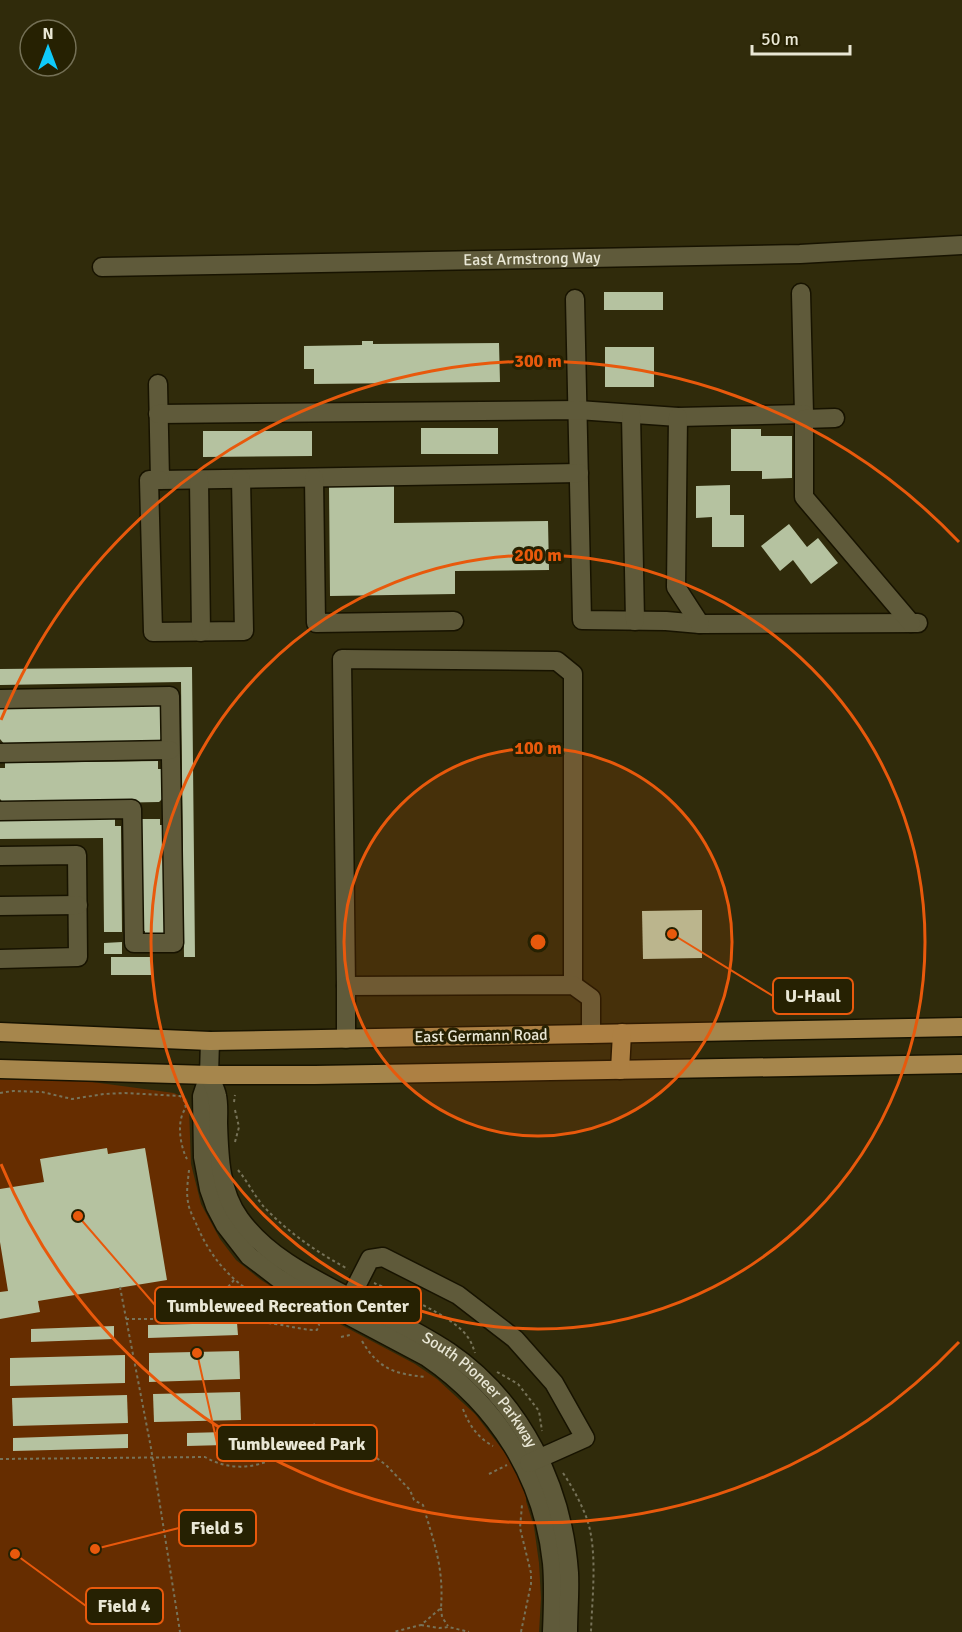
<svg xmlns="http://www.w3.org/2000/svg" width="962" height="1632" viewBox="0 0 962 1632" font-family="Signika,sans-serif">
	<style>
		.green { fill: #662d00 }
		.building { fill: #b5c2a0 }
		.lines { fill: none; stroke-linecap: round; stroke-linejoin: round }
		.minor-casing { stroke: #171300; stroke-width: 21 }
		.major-casing { stroke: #171300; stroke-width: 21 }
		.path { stroke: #777359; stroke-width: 2; stroke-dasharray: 3 3; stroke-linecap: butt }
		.minor { stroke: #5f5a3a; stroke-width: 18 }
		.major { stroke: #a6864c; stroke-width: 18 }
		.ring { fill: none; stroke: #e8590c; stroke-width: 3 }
		.labels { text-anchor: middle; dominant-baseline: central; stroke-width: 6; stroke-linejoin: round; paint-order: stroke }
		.street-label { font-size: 16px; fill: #e9e7d5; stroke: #262102 }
		.centre { fill: #e8590c; stroke: #262102; stroke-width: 3 }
		.ring-label { font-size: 18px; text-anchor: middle; font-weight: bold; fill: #e8590c; stroke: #262102; stroke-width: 6; stroke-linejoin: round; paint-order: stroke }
		.leader { fill: none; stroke: #e8590c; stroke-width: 2 }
		.callout-dot { fill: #e8590c; stroke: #262102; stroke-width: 2 }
		.callout { fill: #262102; stroke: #e8590c; stroke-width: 2 }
		.callout-label { font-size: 18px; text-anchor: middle; font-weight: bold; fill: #e9e7d5 }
	</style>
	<rect width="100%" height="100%" fill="#302b0b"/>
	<polygon class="green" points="0,1079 85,1081 174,1093 187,1099 189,1108 191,1164 201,1204 220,1239 236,1260 261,1280 283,1294 415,1364 437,1379 475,1414 502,1449 509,1453 527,1489 526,1501 534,1527 539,1563 541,1598 539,1632 0,1632"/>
	<g class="building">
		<rect x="604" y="292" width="59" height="18"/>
		<polygon points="362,341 373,341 373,344 499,343 500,382 314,384 314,369 304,369 304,346 362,345"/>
		<rect x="605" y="347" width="49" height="40"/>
		<rect x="421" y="428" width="77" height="26"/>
		<polygon points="731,429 761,429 761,436 792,436 792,478 762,479 762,471 731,471"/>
		<polygon points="203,431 312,431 312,456 203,457"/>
		<polygon points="394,485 394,523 548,521 549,570 455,571 455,594 330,596 329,486"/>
		<polygon points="730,485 730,515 744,515 744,547 712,547 712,517 696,518 696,486"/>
		<polygon points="789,524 807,547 818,538 838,563 811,584 793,560 780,571 761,546"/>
		<polygon points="192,667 195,957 184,957 181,682 0,685 0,669"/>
		<polygon points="164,704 165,735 158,742 5,745 0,739 0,708"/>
		<polygon points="158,761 158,769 165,769 166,795 159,802 5,805 0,799 0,768 5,768 5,763"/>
		<polygon points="115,819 115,826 121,826 122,932 104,932 103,838 0,839 0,820"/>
		<polygon points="139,819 160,819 160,825 166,825 167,938 145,938 145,931 140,932"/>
		<polygon points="702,910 702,958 643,959 642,911"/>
		<polygon points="122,942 122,954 104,954 104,943"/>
		<rect x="111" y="957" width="40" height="18"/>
		<polygon points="107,1148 108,1154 145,1148 167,1280 38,1301 40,1312 0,1319 0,1292 8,1291 0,1242 0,1189 44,1182 40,1159"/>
		<polygon points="237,1323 238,1335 148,1338 148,1325"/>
		<polygon points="114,1326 114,1339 31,1342 31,1329"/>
		<polygon points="239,1351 240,1379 149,1382 149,1353"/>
		<polygon points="125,1355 125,1383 10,1386 10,1358"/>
		<polygon points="240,1392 241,1420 154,1422 153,1394"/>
		<polygon points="127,1395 128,1423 13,1426 12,1398"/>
		<polygon points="225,1432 225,1445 187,1446 187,1433"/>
		<polygon points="128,1434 128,1448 13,1451 13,1438"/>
	</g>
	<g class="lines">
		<defs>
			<g id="minor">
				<path id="s1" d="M 102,267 L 800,254 L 962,245"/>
				<polyline points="801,293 804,414"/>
				<polyline points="575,299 582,620 666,621 700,624 918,623"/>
				<polyline points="158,384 160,480 579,473"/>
				<polyline points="158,414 578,410 678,417 804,414 804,497 911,623"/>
				<polyline points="631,414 635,621"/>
				<polyline points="678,417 676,587 700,624"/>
				<polyline points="804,419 835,418"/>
				<polyline points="314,478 316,623 454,621"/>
				<polyline points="160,480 149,480 153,632 244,631 241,479"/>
				<polyline points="199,480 201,632"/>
				<polyline points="0,699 170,696 174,943 134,943 132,809 0,811"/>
				<polyline points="0,753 170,750"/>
				<polyline points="0,856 77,855 78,957 0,959"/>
				<polyline points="0,906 78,905"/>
				<polyline points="346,986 342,659 557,661 573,674 573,985"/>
				<polyline points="346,1039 346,986 573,985 591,998 591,1034"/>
				<path d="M 210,1041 L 209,1075 L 202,1096 L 203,1157 L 209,1189 L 215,1206 L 225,1225 L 249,1256 L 278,1278 L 427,1357 C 497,1405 543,1477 552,1563 C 554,1586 553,1609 552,1632"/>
				<path id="s2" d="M 209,1075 C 211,1082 216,1089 217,1096 C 219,1105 218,1114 218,1123 C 219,1156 220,1192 240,1219 C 269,1259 316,1280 358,1302 C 389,1318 421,1333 449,1352 C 522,1402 563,1487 569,1573 C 570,1592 568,1612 568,1632"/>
				<polyline points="345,1308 370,1259 383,1257 458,1295 515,1339 554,1383 585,1438 529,1463"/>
			</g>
			<g id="major">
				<polyline points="0,1032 210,1041 962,1027"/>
				<polyline points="0,1069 209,1075 315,1075 962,1064"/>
				<polyline points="620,1070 622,1033"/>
			</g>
		</defs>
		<use href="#minor" class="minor-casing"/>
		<use href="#major" class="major-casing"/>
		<g class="path">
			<path d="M 0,1093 L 13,1091 L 42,1092 L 72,1099 L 104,1094 L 125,1093 L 180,1096 L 184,1100 L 186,1108 C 176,1120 180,1146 187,1159"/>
			<polyline points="234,1102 235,1095"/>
			<polyline points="235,1110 239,1127 235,1142"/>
			<path d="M 189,1170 C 188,1180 186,1192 188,1202 C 189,1211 195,1220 198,1228 C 218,1274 258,1307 309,1313"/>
			<path d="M 238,1170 C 248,1182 255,1197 265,1208 C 289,1233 318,1253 348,1269"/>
			<path d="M 234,1280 L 208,1310 L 204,1319 C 228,1319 251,1320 275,1324 C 290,1326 302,1330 317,1330 L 319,1325 L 317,1316"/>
			<path d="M 374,1283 C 398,1293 453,1316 467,1336 C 471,1341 473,1347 475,1353"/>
			<polyline points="120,1287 151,1448 180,1632"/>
			<polyline points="126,1319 204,1319"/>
			<polyline points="341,1337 350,1335"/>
			<path d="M 362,1341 C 379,1370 396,1374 426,1377"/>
			<polyline points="497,1372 518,1384 539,1411 542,1431"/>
			<path d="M 463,1409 C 469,1425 478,1438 493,1446"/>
			<path d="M 0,1459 L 205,1457 C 245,1480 289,1459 313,1424 L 370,1453 L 386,1465 L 410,1490 L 414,1500 L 423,1505 C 434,1543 444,1567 441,1608 L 421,1625 L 393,1632"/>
			<path d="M 563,1473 C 573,1488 581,1503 587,1519 C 598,1552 592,1598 591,1632"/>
			<polyline points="489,1474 507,1465"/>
			<polyline points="441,1608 442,1617 448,1626"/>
			<polyline points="421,1625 439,1628 449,1627 469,1632"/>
			<polyline points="521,1632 531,1584 531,1573 520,1528 522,1505"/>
		</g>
		<use href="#minor" class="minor"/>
		<use href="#major" class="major"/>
	</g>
	<circle cx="538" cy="942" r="194" fill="#e8590c" fill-opacity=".12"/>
	<g class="ring">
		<circle cx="538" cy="942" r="194"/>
		<circle cx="538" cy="942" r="387"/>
		<path d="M959 1342A581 581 0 0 1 1 1164M1 720A581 581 0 0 1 959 542"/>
	</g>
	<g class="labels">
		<g class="street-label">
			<text stroke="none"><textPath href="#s1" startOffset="430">East Armstrong Way</textPath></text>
			<text transform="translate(481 1036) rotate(-1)">East Germann Road</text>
			<text stroke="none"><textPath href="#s2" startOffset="448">South Pioneer Parkway</textPath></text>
		</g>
	</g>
	<circle cx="538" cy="942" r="9" class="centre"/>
	<g class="ring-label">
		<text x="538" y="367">300 m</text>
		<text x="538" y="561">200 m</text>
		<text x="538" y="754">100 m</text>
	</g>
	<path class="leader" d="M672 934L773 996M78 1216L155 1305M197 1353L217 1443M95 1549L179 1528M15 1554L86 1606"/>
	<g class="callout-dot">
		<circle cx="672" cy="934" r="6"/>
		<circle cx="78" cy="1216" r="6"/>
		<circle cx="197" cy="1353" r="6"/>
		<circle cx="95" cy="1549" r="6"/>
		<circle cx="15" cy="1554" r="6"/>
	</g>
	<g class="callout">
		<rect x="773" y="978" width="80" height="36" rx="6"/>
		<rect x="155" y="1287" width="266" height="36" rx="6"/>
		<rect x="217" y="1425" width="160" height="36" rx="6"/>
		<rect x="179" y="1510" width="77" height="36" rx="6"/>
		<rect x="86" y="1588" width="77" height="36" rx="6"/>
	</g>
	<g class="callout-label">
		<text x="813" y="1002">U-Haul</text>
		<text x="288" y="1312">Tumbleweed Recreation Center</text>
		<text x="297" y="1450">Tumbleweed Park</text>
		<text x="217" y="1534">Field 5</text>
		<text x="124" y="1612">Field 4</text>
	</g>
	<g transform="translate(48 48)"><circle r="28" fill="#262102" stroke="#747056" stroke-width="1.5"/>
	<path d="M0-4.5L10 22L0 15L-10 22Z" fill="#0fcafa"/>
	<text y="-9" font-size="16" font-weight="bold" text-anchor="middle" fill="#e9e7d5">N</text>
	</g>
	<path d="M752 45v9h98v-9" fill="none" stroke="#e9e7d5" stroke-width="3"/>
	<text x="761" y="45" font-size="18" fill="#e9e7d5" stroke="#262102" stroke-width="4.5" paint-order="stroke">50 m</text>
</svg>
